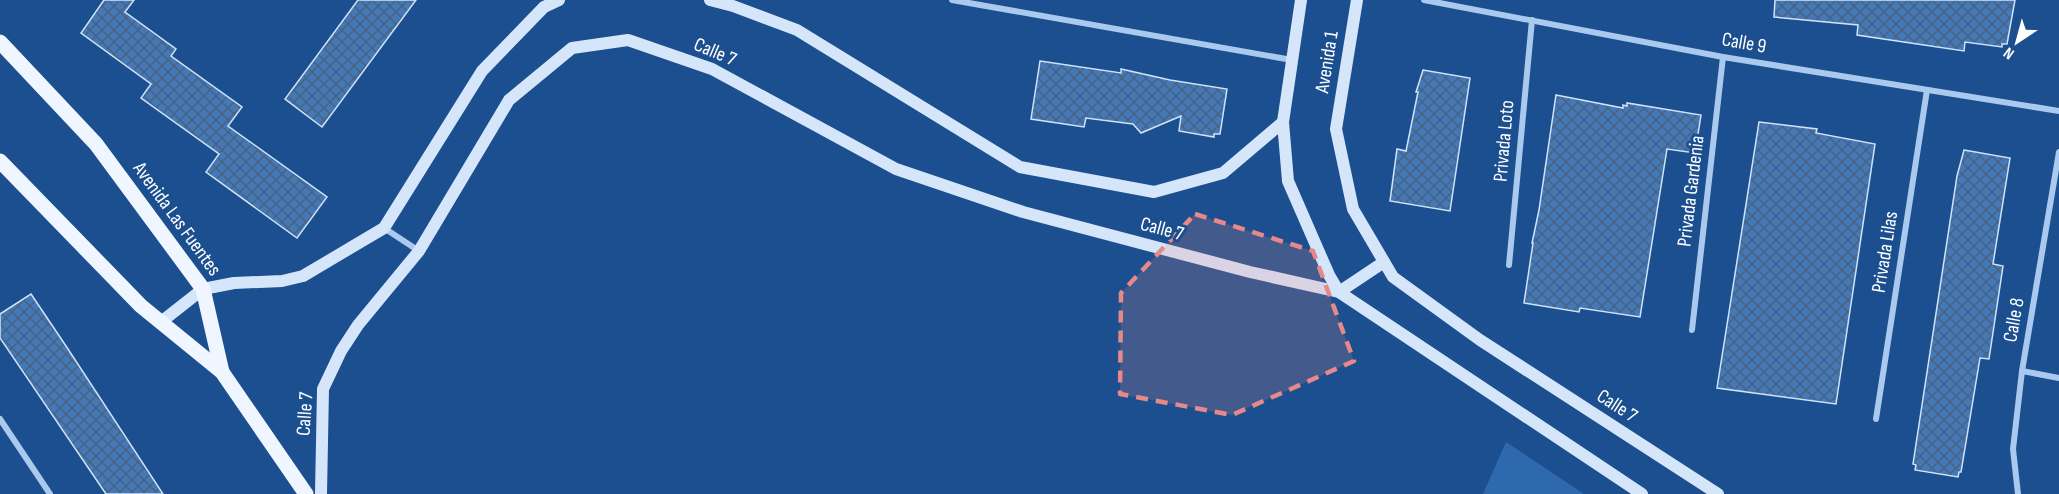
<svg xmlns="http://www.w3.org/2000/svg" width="2059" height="494" viewBox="0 0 2059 494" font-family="'Sofia Sans Condensed',sans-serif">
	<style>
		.green { fill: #2e69ad }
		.building { fill: url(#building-cross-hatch); stroke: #cfe3fa; stroke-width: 1.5 }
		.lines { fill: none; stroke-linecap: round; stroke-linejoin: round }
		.street { stroke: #a9c9ee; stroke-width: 6 }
		.secondary { stroke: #d6e6fa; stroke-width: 12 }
		.primary { stroke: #f0f6ff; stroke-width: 15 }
		.marked { fill: #e88989; fill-opacity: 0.2; stroke: #e88989; stroke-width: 4.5; stroke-dasharray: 12 8; stroke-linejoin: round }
		.labels { text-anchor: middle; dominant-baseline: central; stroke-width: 6; stroke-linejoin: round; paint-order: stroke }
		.street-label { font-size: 20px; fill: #fff; stroke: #1b4f8f }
	</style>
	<defs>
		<pattern id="building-cross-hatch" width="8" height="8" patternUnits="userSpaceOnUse" patternTransform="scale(1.5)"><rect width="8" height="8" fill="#4478b7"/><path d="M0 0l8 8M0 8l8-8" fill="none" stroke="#486282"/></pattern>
	</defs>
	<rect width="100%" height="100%" fill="#1b4f8f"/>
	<polygon class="green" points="1506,442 1584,494 1483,494"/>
	<g class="building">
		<polygon points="104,0 134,0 125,12 176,49 171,56 242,107 228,126 327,197 297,238 206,172 219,154 141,98 151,84 81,33"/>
		<polygon points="358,0 416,0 322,127 285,99"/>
		<polygon points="1775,0 2015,0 2007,44 2002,44 2002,47 1965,42 1964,51 1857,35 1858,25 1774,17"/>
		<polygon points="1040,61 1121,73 1121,69 1170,80 1227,89 1220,134 1214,134 1214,137 1179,131 1181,116 1141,133 1133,124 1086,118 1084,127 1031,119"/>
		<polygon points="1423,70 1470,78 1450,211 1390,201 1397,149 1406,151 1418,92 1416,92"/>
		<polygon points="1556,95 1623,108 1623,105 1627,106 1627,103 1701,115 1695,153 1667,149 1640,317 1580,308 1579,312 1524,303 1533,243 1532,243 1539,210"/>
		<polygon points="1759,122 1817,129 1816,133 1875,144 1836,404 1717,388"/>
		<polygon points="1964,150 2010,158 1993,264 2003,266 1989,359 1980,358 1961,472 1959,472 1958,477 1915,470 1916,465 1913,464 1957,176"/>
		<polygon points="31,294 66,346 163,494 106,494 0,338 0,314"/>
	</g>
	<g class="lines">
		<g class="street">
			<polyline points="952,0 1292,60"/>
			<polyline points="1424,0 1723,57 2059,111"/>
			<polyline points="384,228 419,251"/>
			<polyline points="1509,265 1532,20"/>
			<polyline points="1692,330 1723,57"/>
			<polyline points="2022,371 2059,378"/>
			<polyline points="0,419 50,494"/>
			<polyline points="1876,419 1927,90"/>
			<polyline points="2018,494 2013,449 2022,371 2059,152"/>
		</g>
		<g class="secondary">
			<polyline points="710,0 733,6 797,30 1020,167 1154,192 1223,173 1283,122"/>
			<polyline points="1301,0 1283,122 1288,181 1329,275 1339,292 1642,494"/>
			<polyline points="1357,0 1336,129 1353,209 1393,277 1480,340 1718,494"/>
			<polyline points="161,322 203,289 234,283 282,281 303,276 384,228 482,71 544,7 559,0"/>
			<polyline points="321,494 323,389 341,351 358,325 419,251 509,100 572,48 628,40 712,69 896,169 1023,212 1250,272 1339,292 1384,262"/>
		</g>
		<g class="primary">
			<polyline points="0,42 96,144 203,289 222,372"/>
			<polyline points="0,161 141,306 222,372 306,494"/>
		</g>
	</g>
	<path class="marked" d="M 1195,214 L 1313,251 L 1354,361 L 1232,415 L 1120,394 L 1121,293 Z"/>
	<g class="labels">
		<g class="street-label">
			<text transform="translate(1744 43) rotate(10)">Calle 9</text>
			<text transform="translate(715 52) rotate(23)">Calle 7</text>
			<text transform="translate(1327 62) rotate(-81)">Avenida 1</text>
			<text transform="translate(1504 141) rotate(-85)">Privada Loto</text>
			<text transform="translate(1691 191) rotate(-83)">Privada Gardenia</text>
			<text transform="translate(177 219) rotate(54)">Avenida Las Fuentes</text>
			<text transform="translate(1162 229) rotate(15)">Calle 7</text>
			<text transform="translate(1885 252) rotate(-81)">Privada Lilas</text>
			<text transform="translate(2014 320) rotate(-80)">Calle 8</text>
			<text transform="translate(1617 406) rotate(33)">Calle 7</text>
			<text transform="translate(305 414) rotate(-86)">Calle 7</text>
		</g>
	</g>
	<g transform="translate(2017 42) rotate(216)" stroke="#1b4f8f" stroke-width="4.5" paint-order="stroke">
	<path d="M0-4.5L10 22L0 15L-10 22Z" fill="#ffffff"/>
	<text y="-9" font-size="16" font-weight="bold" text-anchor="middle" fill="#ffffff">N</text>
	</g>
</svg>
